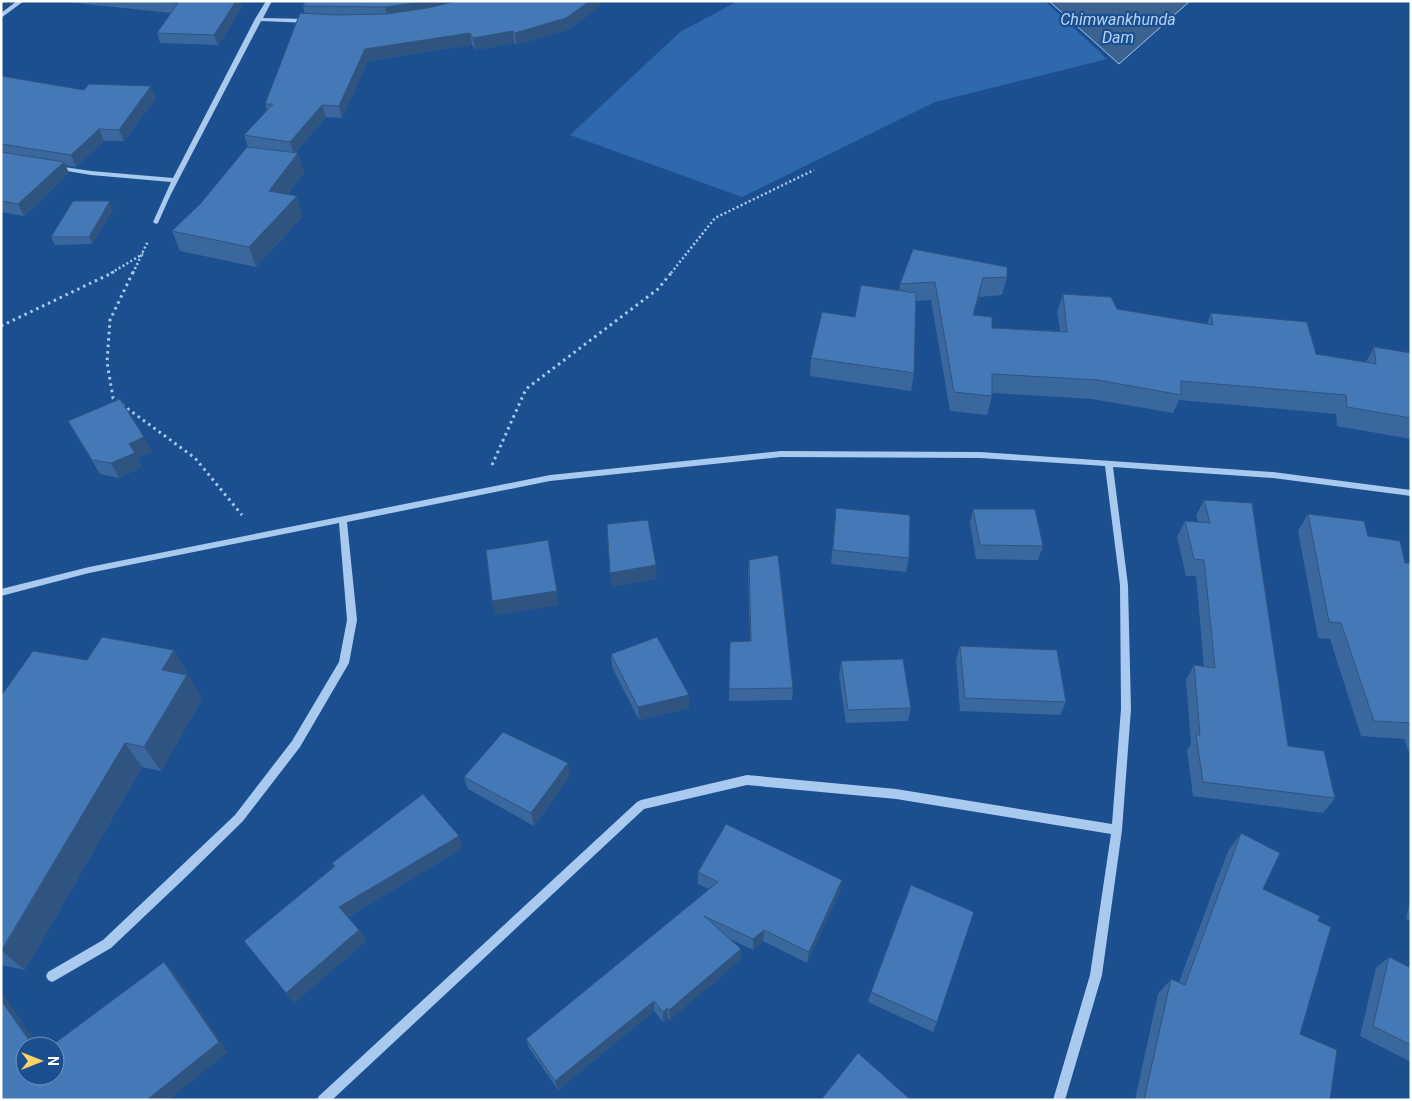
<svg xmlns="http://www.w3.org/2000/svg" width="1412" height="1101" viewBox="0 0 1412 1101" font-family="Roboto,sans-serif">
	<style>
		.green { fill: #2e69ad }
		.water { fill: #3c6290; stroke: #9cc4f0 }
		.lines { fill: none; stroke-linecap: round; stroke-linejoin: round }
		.path-far1 { stroke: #a9c9ee; stroke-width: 2.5; stroke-dasharray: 2 2.5; stroke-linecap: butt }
		.path { stroke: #a9c9ee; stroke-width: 3; stroke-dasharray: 2.5 4; stroke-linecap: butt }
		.minor { fill: #a9c9ee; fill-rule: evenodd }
		.wall { fill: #3a679d }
		.shaded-wall { fill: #305480 }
		.building { fill: #4478b7; stroke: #305480 }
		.labels { text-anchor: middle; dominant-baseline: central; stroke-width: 4.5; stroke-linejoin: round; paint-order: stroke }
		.far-water-label { font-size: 16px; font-style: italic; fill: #b5d3f5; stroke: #1b4f8f }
	</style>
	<rect width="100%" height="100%" fill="#1b4f8f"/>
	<polygon class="green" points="738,1 1045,1 1107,59 935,102 742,197 570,135 680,32"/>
	<polygon class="water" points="1049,1 1190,1 1119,64"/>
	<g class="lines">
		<g class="path-far1">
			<polyline points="111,273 143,254"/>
			<polyline points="133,273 148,241"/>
			<polyline points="671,273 715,218 814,170"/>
		</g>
		<g class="path">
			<polyline points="133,272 110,320 107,362 113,398 195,458 242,515"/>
			<polyline points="1,326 114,272"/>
			<polyline points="492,465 526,389 658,289 672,272"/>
		</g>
		<g class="minor">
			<polygon points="17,1 24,1 1,18 1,13"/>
			<polygon points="266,1 272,1 263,18 309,19 312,21 309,23 261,21 170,196 158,223 156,224 153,222 171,182 91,175 55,169 55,167 57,166 91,171 173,178 255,19"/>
			<polygon points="781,451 980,452 1273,472 1411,490 1411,496 1273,478 1113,467 1128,585 1131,709 1122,830 1102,975 1065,1100 1053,1100 1090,975 1111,834 896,799 747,785 644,809 332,1100 317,1100 319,1096 637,802 641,800 747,775 896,789 1112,824 1121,709 1120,585 1105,466 980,458 781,457 550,481 347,522 357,620 349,663 300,747 243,821 187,876 111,948 56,980 52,982 48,980 46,976 48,972 103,940 179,868 235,815 292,741 339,662 347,620 339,523 89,573 1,596 1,589 89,567 550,475"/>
		</g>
	</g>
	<g class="wall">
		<polygon points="67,1 240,1 242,7 218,45 160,43 157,33 171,13 67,2"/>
		<polygon points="305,1 594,11 567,30 516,45 514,43 475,50 472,45 368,61 342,118 326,117 295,153 298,153 304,172 287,195 303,216 256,267 180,251 172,231 201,203 248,147 244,135 267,110 265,104 305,14 303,6"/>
		<polygon points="1,76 84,90 151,86 156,98 124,141 104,141 76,167 65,165 69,173 24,216 1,212"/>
		<polygon points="113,209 92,244 55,245 51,237"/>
		<polygon points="1007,277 1002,295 979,297 974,315 992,328 1060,331 1057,312 1063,294 1117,309 1207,324 1211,313 1316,354 1366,362 1374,347 1411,353 1411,439 1337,426 1336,414 1179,400 1173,413 1092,399 992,393 992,396 987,415 950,411 931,300 916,301 914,373 911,391 810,376 811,358 855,317 899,291 900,284"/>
		<polygon points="68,421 152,452 137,458 142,467 119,478 100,474"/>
		<polygon points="1204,500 1288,746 1335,798 1323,813 1193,796 1187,750 1191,744 1186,680 1194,665 1204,666 1196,576 1186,576 1177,537 1185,521 1198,522 1196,516"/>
		<polygon points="836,508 909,558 906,572 831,564"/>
		<polygon points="973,509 1043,546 1038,560 976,559 970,523"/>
		<polygon points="1308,514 1368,536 1405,563 1411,563 1411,757 1404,739 1361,736 1330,639 1318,638 1298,531"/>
		<polygon points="749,560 793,688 792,700 729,701 730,642 750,641 748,572"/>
		<polygon points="960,646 1066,702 1060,715 960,711 956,660"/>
		<polygon points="174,650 202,699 161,771 142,767 25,970 1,965 1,696 87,660"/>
		<polygon points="611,654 689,695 689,708 639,720 612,667"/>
		<polygon points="841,661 911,708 908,721 846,723 839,675"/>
		<polygon points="570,776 534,826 468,789 464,777"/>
		<polygon points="1241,833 1263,889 1318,921 1300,1034 1330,1100 1135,1100 1158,994 1171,979 1179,982 1228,851"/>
		<polygon points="463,848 348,917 359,930 366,941 294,1003 244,941 334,867 332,863"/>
		<polygon points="698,872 842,880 840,891 807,963 763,941 753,950 730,939 741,949 740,960 670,1020 668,1018 663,1022 654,1011 558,1090 529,1048 526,1039 709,889 698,884"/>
		<polygon points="1411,894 1411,921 1406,919"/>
		<polygon points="1389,957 1411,968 1411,1062 1360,1036 1376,968"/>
		<polygon points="871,992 937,1022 933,1032 868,1002"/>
	</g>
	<g class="shaded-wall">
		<polygon points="236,1 240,1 242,7 218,45 214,35"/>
		<polygon points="428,1 480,1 388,18 385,7"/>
		<polygon points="590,1 604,1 594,11 567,30 516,45 515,33"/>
		<polygon points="513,31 514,43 475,50 473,38"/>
		<polygon points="470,33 472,45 368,61 342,118 339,106 365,49"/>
		<polygon points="151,86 156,98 124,141 119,130"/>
		<polygon points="322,105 326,117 294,154 290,142"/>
		<polygon points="99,129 104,141 76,167 71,155"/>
		<polygon points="298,153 304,172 275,210 269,191"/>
		<polygon points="64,162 69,173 24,216 18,204"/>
		<polygon points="297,196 303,216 256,267 249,247"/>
		<polygon points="110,201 113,209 92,244 89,237"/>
		<polygon points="983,278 979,297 969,333 973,315"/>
		<polygon points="144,437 152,452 137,458 142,467 119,478 111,463 129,444"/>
		<polygon points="656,565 657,579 612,587 610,573"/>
		<polygon points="557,591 559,605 495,615 492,601"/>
		<polygon points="174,650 202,699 161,771 144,747 162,670"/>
		<polygon points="689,695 689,708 639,720 638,707"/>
		<polygon points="125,743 142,767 25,970 2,951"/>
		<polygon points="568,763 570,776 534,826 531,813"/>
		<polygon points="459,836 463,848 346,918 339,907"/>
		<polygon points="842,880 840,891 807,963 809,952"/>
		<polygon points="359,930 366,941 294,1003 286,993"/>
		<polygon points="764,930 763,941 753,950 753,939"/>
		<polygon points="741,949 740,960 670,1020 669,1010"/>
		<polygon points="164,962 174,973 228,1052 169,1100 147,1100"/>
		<polygon points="1,992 39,1046 33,1046 1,1000"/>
		<polygon points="654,1001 654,1011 558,1090 555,1081"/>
		<polygon points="667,1008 668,1018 663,1022 663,1012"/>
	</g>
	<g class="building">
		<polygon points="156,1 236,1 214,35 157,33 178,3"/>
		<polygon points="305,1 428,1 385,7 303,6"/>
		<polygon points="457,1 590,1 566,18 515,33 513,31 473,38 470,33 365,49 339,106 322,105 290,142 244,135 273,104 265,104 300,13 336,15 386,14 427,8"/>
		<polygon points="1,76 84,90 89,84 151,86 119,130 99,129 71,155 1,144"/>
		<polygon points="247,147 298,153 269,191 297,196 249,247 172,231 201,203"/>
		<polygon points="1,152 64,162 18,204 1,201"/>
		<polygon points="73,201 110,201 89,237 51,237"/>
		<polygon points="913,249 1007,267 1007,277 983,278 973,315 992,317 992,328 1067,332 1063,294 1111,297 1117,309 1213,325 1211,313 1307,322 1316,354 1376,364 1374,347 1411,353 1411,418 1347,407 1346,395 1181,381 1181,395 1098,380 992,374 992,396 954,392 935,282 900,284"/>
		<polygon points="861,285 916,293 914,373 811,358 822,312 855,317"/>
		<polygon points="120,399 144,437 129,444 135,453 111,463 92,460 68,421"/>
		<polygon points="1204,500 1252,503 1288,746 1324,751 1335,798 1203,782 1196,735 1200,735 1194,665 1215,668 1204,560 1194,559 1185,521 1210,523"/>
		<polygon points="836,508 910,515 909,558 833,550"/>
		<polygon points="973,509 1035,509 1043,546 980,545"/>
		<polygon points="1308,514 1364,521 1368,536 1400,541 1405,563 1411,563 1411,723 1374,721 1341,623 1329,622"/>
		<polygon points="648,520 656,565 610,573 607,524"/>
		<polygon points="548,540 557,591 492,601 486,550"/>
		<polygon points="778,555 793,688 729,689 730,642 751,641 749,560"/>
		<polygon points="102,637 174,650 162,670 187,675 144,747 125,743 1,951 1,696 33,651 87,660"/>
		<polygon points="657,637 689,695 638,707 611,654"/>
		<polygon points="960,646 1057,650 1066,702 965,698"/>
		<polygon points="903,659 911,708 848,710 841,661"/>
		<polygon points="503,732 568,763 531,813 464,777"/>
		<polygon points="423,794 459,836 339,907 359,930 286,993 244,941 335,866 332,863"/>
		<polygon points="726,824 842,880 809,952 764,930 753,939 704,916 741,949 669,1010 667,1008 663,1012 654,1001 555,1081 526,1039 718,882 698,872"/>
		<polygon points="1241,833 1280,853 1263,889 1320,916 1318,921 1331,927 1300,1034 1337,1050 1330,1100 1144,1100 1171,979 1185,985"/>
		<polygon points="911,885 974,912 937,1022 871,992"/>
		<polygon points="1389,957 1411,968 1411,1045 1373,1026"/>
		<polygon points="164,962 219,1042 147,1100 1,1100 1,1000 33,1046 25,1046 25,1076 55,1076 55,1046 51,1046"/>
		<polygon points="858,1053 911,1100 821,1100"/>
	</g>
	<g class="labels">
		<g class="far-water-label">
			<text x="1118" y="19">Chimwankhunda<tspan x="1118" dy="18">Dam</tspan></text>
		</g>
	</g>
	<rect width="1412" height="1101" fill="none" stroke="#ffffff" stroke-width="5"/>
	<g transform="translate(40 1061) rotate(90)"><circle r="24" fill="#1b4f8f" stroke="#7695bc"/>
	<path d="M0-4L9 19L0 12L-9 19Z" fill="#ffd166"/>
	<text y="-8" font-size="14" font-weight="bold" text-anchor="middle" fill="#ffffff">N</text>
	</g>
</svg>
